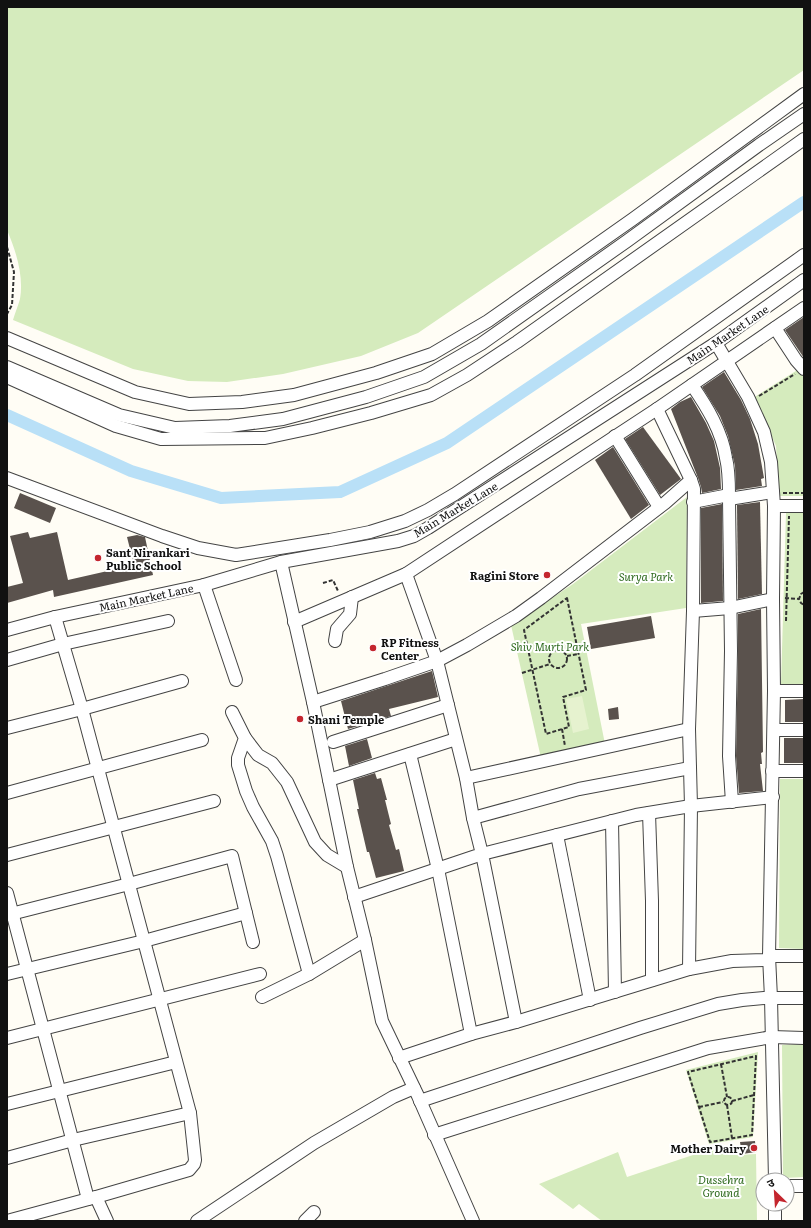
<svg xmlns="http://www.w3.org/2000/svg" width="811" height="1228" viewBox="0 0 811 1228" font-family="Literata,'Noto Sans Devanagari',serif">
	<style>
		.green { fill: #d5ebbd }
		.pitch { fill: #e6f2cf }
		.lines { fill: none; stroke-linecap: round; stroke-linejoin: round }
		.canal { stroke: #b9e0f7; stroke-width: 12 }
		.building { fill: #5a524d }
		.minor-casing { stroke: #444; stroke-width: 14 }
		.path { stroke: #333; stroke-width: 2; stroke-dasharray: 4 2; stroke-linecap: butt }
		.minor { stroke: #fff; stroke-width: 12 }
		.poi-dot { fill: #c4262e; stroke: #fff; stroke-width: 1.5 }
		.labels { text-anchor: middle; dominant-baseline: central; stroke-width: 4; stroke-linejoin: round; paint-order: stroke }
		.street-label { font-size: 11px; fill: #111; stroke: #fff }
		.poi-label { font-size: 11px; font-weight: bold; fill: #111; stroke: #fff; text-anchor: start }
		.park-label { font-size: 11px; font-style: italic; fill: #2f6b1f; stroke: #fff }
	</style>
	<rect width="100%" height="100%" fill="#fffdf5"/>
	<g class="green">
		<path d="M 7,7 L 804,7 L 804,70 L 418,333 L 361,356 L 283,374 L 227,382 L 188,381 L 133,369 L 13,320 C 15,313 18,306 20,299 C 24,276 16,251 7,230 Z"/>
		<polygon points="799,369 804,377 804,496 779,496 776,446 765,421 753,398"/>
		<polygon points="687,497 686,608 581,624 605,744 541,758 511,625 573,584"/>
		<polygon points="804,512 804,684 781,684 786,513"/>
		<polygon points="780,779 804,779 804,949 779,948"/>
		<polygon points="804,1044 804,1177 783,1178 782,1045"/>
		<polygon points="758,1052 753,1137 709,1144 686,1070"/>
		<polygon points="739,1145 741,1155 756,1154 757,1221 602,1221 579,1204 573,1209 539,1184 618,1152 627,1177 693,1155"/>
	</g>
	<polygon class="pitch" points="582,696 589,729 573,733 566,699"/>
	<g class="lines">
		<polyline class="canal" points="7,415 131,471 221,498 340,492 447,443 804,202"/>
	</g>
	<g class="building">
		<polygon points="804,317 804,358 785,330"/>
		<polygon points="724,372 741,400 750,419 758,444 764,478 761,479 762,486 736,490 735,466 728,436 720,416 702,387"/>
		<polygon points="691,397 706,423 714,441 720,468 721,489 702,493 701,487 698,478 671,409 680,402"/>
		<polygon points="643,427 681,479 660,495 625,439"/>
		<polygon points="613,447 649,505 631,519 595,460"/>
		<polygon points="20,493 56,508 50,523 14,508"/>
		<polygon points="760,502 762,594 738,599 737,505"/>
		<polygon points="722,504 723,601 701,603 701,508"/>
		<polygon points="28,532 30,538 57,532 68,580 134,565 127,537 137,535 145,537 153,575 54,597 53,590 7,603 7,587 23,583 10,536"/>
		<polygon points="761,609 763,752 761,753 762,764 760,764 763,791 739,793 736,756 738,651 738,614"/>
		<polygon points="651,616 655,638 591,649 587,627"/>
		<polygon points="432,671 438,697 389,709 391,716 348,729 341,701"/>
		<polygon points="804,699 804,722 785,722 785,700"/>
		<polygon points="618,707 619,719 609,720 608,709"/>
		<rect x="784" y="738" width="20" height="25"/>
		<polygon points="367,739 372,758 349,766 345,746"/>
		<polygon points="375,773 377,779 381,778 387,800 385,800 391,824 389,825 396,850 399,849 404,871 376,878 369,852 367,852 357,809 359,809 353,780"/>
		<polygon points="755,1141 756,1152 742,1154 740,1142"/>
	</g>
	<g class="lines">
		<defs>
			<g id="minor">
				<polyline points="775,328 796,360 804,369"/>
				<polyline points="7,338 135,392 189,404 242,402 294,395 376,373 432,354 488,321 633,219 804,94"/>
				<polyline points="716,343 748,397 764,432 771,462 774,506 773,599 774,691 769,956 771,998 775,1180"/>
				<polyline points="7,367 119,415 175,428 230,426 283,419 366,397 424,377 481,344 627,241 759,145 804,114"/>
				<polyline points="7,377 116,426 161,439 265,438 312,428 371,413 431,395 467,375 517,342 804,139"/>
				<path d="M 692,385 C 707,407 722,431 726,458 C 729,470 729,483 729,495"/>
				<polyline points="657,409 691,480 694,489 693,611 689,729 691,806 689,969"/>
				<polyline points="615,436 659,507"/>
				<polyline points="7,478 162,536 198,548 236,555 330,540 370,532 405,521 428,510 455,494 635,375 804,255"/>
				<polyline points="729,499 731,651 729,756 732,802"/>
				<polyline points="693,502 729,495 729,499 773,492"/>
				<polyline points="774,506 804,506"/>
				<polyline points="281,562 313,702 347,867 365,940 382,1021 418,1096 473,1221"/>
				<polyline points="204,585 236,680"/>
				<polyline points="693,611 730,608 773,599"/>
				<polyline points="294,622 406,574 657,409 804,308"/>
				<polyline points="7,630 55,617 204,585 281,562 398,541 414,536 428,528 716,343 804,280"/>
				<polyline points="335,641 337,629 350,614 352,597"/>
				<polyline points="7,660 63,644 168,621"/>
				<polyline points="774,691 804,691"/>
				<polyline points="313,702 385,679 437,661 467,645 516,616 541,598 665,503 691,480"/>
				<polyline points="232,712 245,738 238,758 238,765 246,791 253,807 272,841 277,856 309,974"/>
				<polyline points="7,728 82,709 182,681"/>
				<polyline points="774,730 804,730"/>
				<polyline points="245,738 258,755 272,763 287,782 315,842 327,855 347,867"/>
				<polyline points="333,742 448,705"/>
				<polyline points="410,754 438,869 471,1034"/>
				<polyline points="772,771 804,771"/>
				<polyline points="466,778 689,729"/>
				<polyline points="329,780 456,739"/>
				<polyline points="7,793 202,740"/>
				<polyline points="649,813 652,901 652,980"/>
				<polyline points="473,818 579,789 690,768"/>
				<polyline points="612,821 615,992"/>
				<polyline points="557,835 590,1000"/>
				<polyline points="7,855 214,801"/>
				<polyline points="7,893 88,1199"/>
				<polyline points="354,897 482,854 473,818 466,778 437,661 406,574"/>
				<polyline points="7,915 129,884 232,856 253,942"/>
				<polyline points="7,974 144,941 246,913"/>
				<polyline points="262,997 309,974 365,940"/>
				<polyline points="516,1022 482,854 636,815 691,806 773,797"/>
				<polyline points="7,1038 260,974"/>
				<polyline points="399,1058 471,1034 516,1022 689,969 732,961 766,960 769,956 804,956"/>
				<polyline points="420,1101 640,1028 718,1004 742,1000 764,998 804,998"/>
				<polyline points="7,1104 176,1062"/>
				<polyline points="434,1135 708,1048 772,1037 804,1038"/>
				<polyline points="7,1158 73,1140 190,1113"/>
				<polyline points="787,1186 804,1186"/>
				<polyline points="96,1197 107,1221"/>
				<polyline points="7,1221 96,1197 189,1170 194,1164 195,1160 190,1113 82,709 55,617"/>
				<polyline points="197,1221 314,1143 393,1097 414,1088"/>
				<polyline points="305,1221 314,1212"/>
				<polyline points="775,1221 775,1204"/>
			</g>
		</defs>
		<use href="#minor" class="minor-casing"/>
		<g class="path">
			<polyline points="7,247 14,272 12,305 7,314"/>
			<polyline points="759,396 795,374"/>
			<polyline points="783,493 804,493"/>
			<polyline points="323,583 333,580 338,591"/>
			<polyline points="804,592 801,594 799,599 801,603 804,605"/>
			<polygon points="567,598 586,690 563,697 569,727 546,734 524,630"/>
			<polyline points="785,598 799,599"/>
			<polyline points="786,621 789,516"/>
			<circle cx="558" cy="659" r="9"/>
			<polyline points="567,656 578,654"/>
			<polyline points="522,673 550,664"/>
			<polyline points="562,729 565,746"/>
			<polygon points="756,1056 752,1135 710,1142 688,1072"/>
			<polyline points="721,1064 727,1097"/>
			<circle cx="728" cy="1101" r="4"/>
			<polyline points="732,1101 754,1095"/>
			<polyline points="727,1105 732,1138"/>
			<polyline points="699,1107 723,1102"/>
		</g>
		<use href="#minor" class="minor"/>
	</g>
	<g class="poi-dot">
		<circle cx="98" cy="558" r="4"/>
		<circle cx="547" cy="575" r="4"/>
		<circle cx="373" cy="648" r="4"/>
		<circle cx="300" cy="719" r="4"/>
		<circle cx="754" cy="1148" r="4"/>
	</g>
	<g class="labels">
		<g class="street-label">
			<text transform="translate(727 334) rotate(-34)">Main Market Lane</text>
			<text transform="translate(455 509) rotate(-31)">Main Market Lane</text>
			<text transform="translate(146 597) rotate(-12)">Main Market Lane</text>
		</g>
		<g class="poi-label">
			<text x="106" y="552">Sant Nirankari<tspan x="106" dy="13">Public School</tspan></text>
			<text x="539" y="575" text-anchor="end">Ragini Store</text>
			<text x="381" y="642">RP Fitness<tspan x="381" dy="13">Center</tspan></text>
			<text x="308" y="719">Shani Temple</text>
			<text x="746" y="1148" text-anchor="end">Mother Dairy</text>
		</g>
		<g class="park-label">
			<text x="646" y="576">Surya Park</text>
			<text x="550" y="646">Shiv Murti Park</text>
			<text x="721" y="1179">Dussehra<tspan x="721" dy="13">Ground</tspan></text>
		</g>
	</g>
	<rect width="811" height="1228" fill="none" stroke="#111111" stroke-width="16"/>
	<g transform="translate(775 1192) rotate(335)"><circle r="19" fill="#ffffff" stroke="#a0a0a0"/>
	<path d="M0-3L7 15L0 10L-7 15Z" fill="#c4262e"/>
	<text y="-6" font-size="11" font-weight="bold" text-anchor="middle" fill="#111111">उ</text>
	</g>
</svg>
